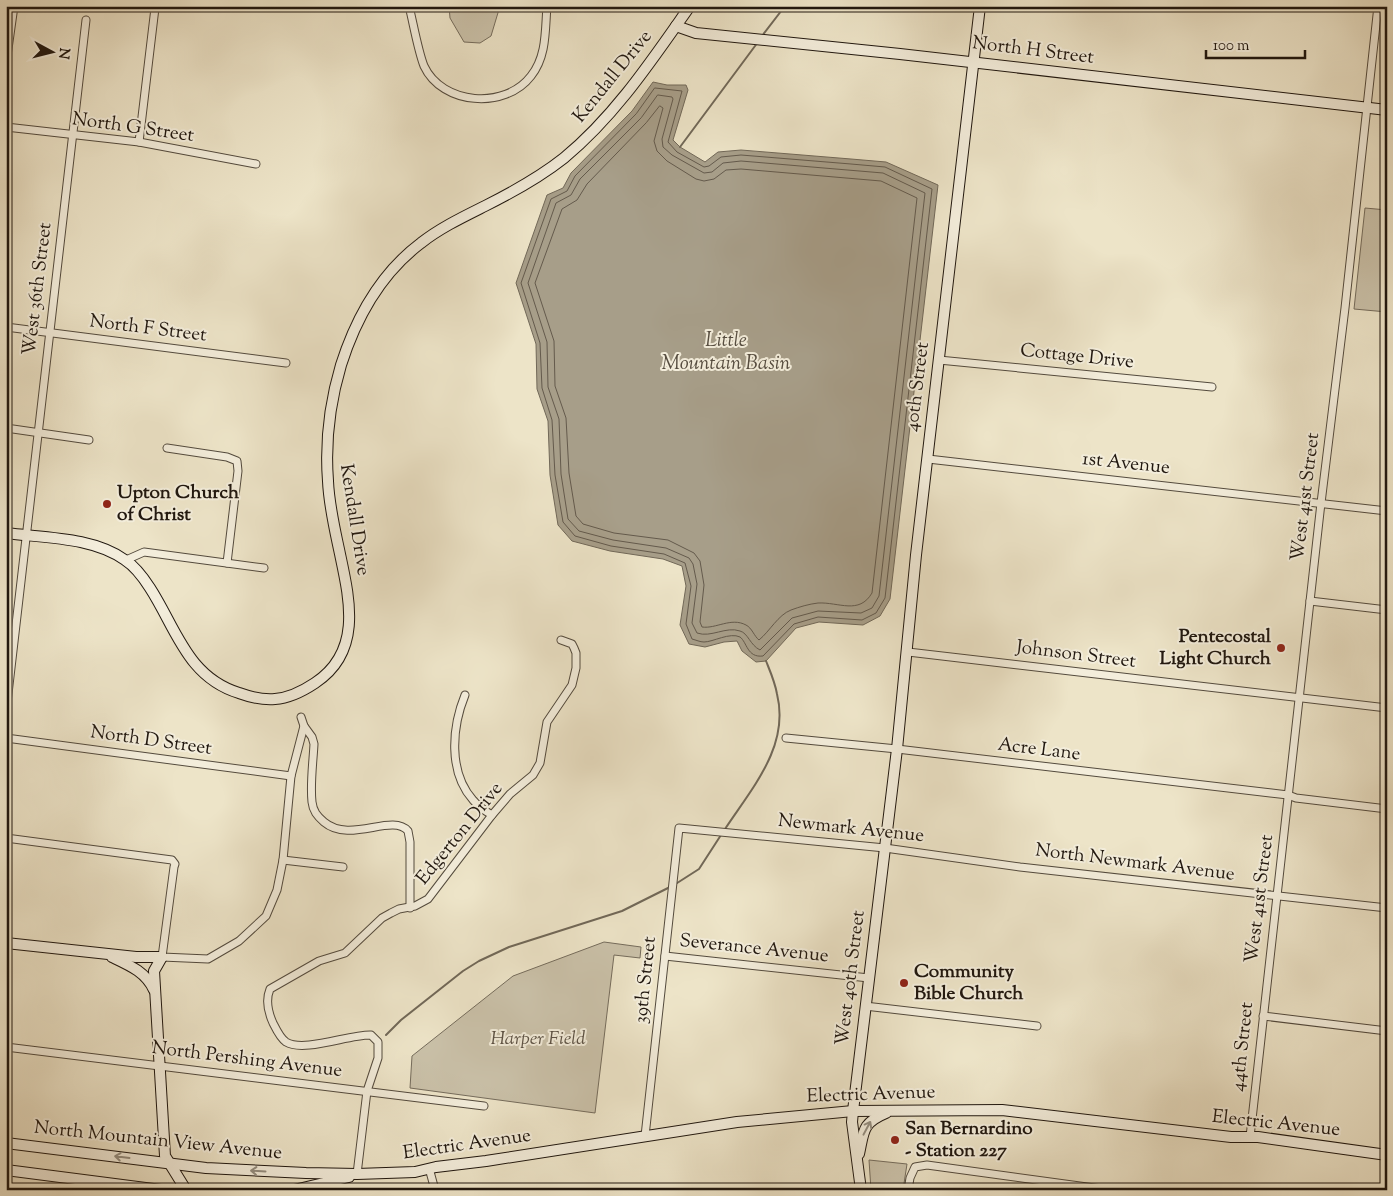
<svg xmlns="http://www.w3.org/2000/svg" width="1393" height="1196" viewBox="0 0 1393 1196" font-family="'Sorts Mill Goudy',serif">
	<style>
		.green { fill: #cac1a9; stroke: #756c5c }
		.water { fill: #a79e89; stroke: #716858 }
		.lines { fill: none; stroke-linecap: round; stroke-linejoin: round }
		.shore { stroke: #645a4c; stroke-width: 1 }
		.stream { stroke: #716858; stroke-width: 2 }
		.street-casing { stroke: #534a3d; stroke-width: 9 }
		.secondary-casing { stroke: #20170f; stroke-width: 12 }
		.street { stroke: #f3eddb; stroke-width: 7 }
		.secondary { stroke: #f3eddb; stroke-width: 10 }
		.oneway { stroke: #948d7f }
		.poi-dot { fill: #8f2418; stroke: #f3eddb; stroke-width: 2 }
		.labels { text-anchor: middle; dominant-baseline: central; stroke-width: 4; stroke-linejoin: round; paint-order: stroke }
		.street-label { font-size: 19px; fill: #20170f; stroke: #f3eddb }
		.poi-label { font-size: 19px; font-weight: bold; fill: #20170f; stroke: #f3eddb; text-anchor: start }
		.park-label { font-size: 19px; font-style: italic; fill: #5c5245; stroke: #f3eddb }
		.water-label { font-size: 20px; font-style: italic; fill: #564d40; stroke: #f3eddb }
	</style>
	<rect width="100%" height="100%" fill="#ede4c8"/>
	<filter id="stains"><feTurbulence type="fractalNoise" baseFrequency=".004" numOctaves="4"/><feColorMatrix values="0 0 0 0 .2 0 0 0 0 .09 0 0 0 0 .02 0 0 0 .5 -.17"/></filter>
	<radialGradient id="worn" r=".72"><stop offset=".6" stop-color="#630" stop-opacity="0"/><stop offset="1" stop-color="#630" stop-opacity=".3"/></radialGradient>
	<g class="green">
		<polygon points="449,6 500,6 491,36 480,43 464,42 450,18"/>
		<polygon points="1365,208 1387,210 1387,312 1354,309"/>
		<polygon points="604,942 641,947 640,958 614,955 595,1113 410,1088 412,1056 513,976"/>
		<polygon points="869,1160 907,1164 903,1190 871,1190"/>
	</g>
	<polygon class="water" points="653,82 667,85 686,85 688,90 673,140 680,147 705,162 718,152 741,150 851,159 886,162 938,185 890,599 880,616 863,625 819,622 796,628 766,661 756,662 742,651 737,641 724,642 705,647 689,644 680,625 686,586 682,566 663,559 610,551 572,541 558,525 550,475 548,421 537,389 536,344 516,283 547,195 563,188 571,173 632,111"/>
	<g class="lines">
		<g class="shore">
			<path d="M 655,88 L 682,91 L 668,142 L 677,152 L 704,167 L 709,166 L 721,157 L 741,155 L 851,164 L 885,167 L 932,189 L 885,598 L 876,613 L 862,620 L 818,617 L 794,624 L 763,656 C 747,658 747,642 740,637 C 730,632 713,642 704,642 C 700,642 696,640 692,639 L 686,624 L 691,586 L 685,563 L 664,554 L 611,546 L 575,536 L 563,522 L 555,475 L 552,420 L 542,388 L 540,343 L 521,283 L 551,199 L 567,191 L 575,176 L 636,114 Z"/>
			<path d="M 658,95 L 672,97 L 673,99 L 662,139 L 663,147 L 672,155 L 704,173 L 712,172 L 723,163 L 741,161 L 883,173 L 925,193 L 879,596 L 872,608 L 861,613 L 818,611 L 792,618 L 760,650 C 750,645 748,633 740,631 C 726,626 711,638 697,633 L 692,623 L 697,584 L 693,564 L 689,558 L 666,548 L 613,540 L 579,531 L 568,519 L 561,474 L 559,419 L 548,387 L 547,342 L 528,283 L 556,203 L 571,195 L 580,179 L 641,118 Z"/>
			<path d="M 660,106 L 663,108 L 654,141 L 657,151 L 667,161 L 696,179 L 704,181 L 714,179 L 726,170 L 741,169 L 881,181 L 917,198 L 872,593 C 859,615 839,602 818,603 C 809,604 799,607 791,610 C 778,615 770,631 759,640 C 754,636 752,628 746,625 C 731,617 716,629 702,627 L 700,622 L 704,585 L 700,561 L 694,553 L 668,540 L 614,533 L 583,524 L 576,516 L 569,473 L 566,418 L 555,386 L 554,341 L 535,283 L 562,209 L 577,200 L 587,184 L 646,123 Z"/>
		</g>
		<g class="stream">
			<polyline points="762,36 785,6"/>
			<polyline points="680,147 758,42"/>
			<path d="M 725,829 C 752,788 790,746 777,694 C 775,682 770,671 766,661"/>
			<polyline points="674,885 699,869 721,835"/>
			<polyline points="386,1035 401,1020 463,971 479,961 509,947 622,911 670,887"/>
		</g>
		<defs>
			<g id="street">
				<path d="M 409,6 C 413,22 418,51 424,66 C 442,105 505,110 531,76 C 547,56 545,30 547,6"/>
				<polyline points="6,63 14,6"/>
				<polyline points="6,127 139,142 256,164"/>
				<polyline points="139,142 155,8"/>
				<polyline points="6,327 286,363"/>
				<polyline points="939,360 1212,387"/>
				<polyline points="6,428 89,440"/>
				<polyline points="167,448 227,457 237,461 238,471 227,563"/>
				<polyline points="928,459 1387,511"/>
				<polyline points="126,560 144,552 264,568"/>
				<polyline points="1310,601 1387,610"/>
				<polyline points="908,652 1387,708"/>
				<path d="M 465,695 C 452,727 448,772 473,800 C 478,806 485,811 492,815"/>
				<polyline points="6,711 86,20"/>
				<path d="M 304,726 L 312,737 L 314,744 C 313,763 310,784 312,802 C 313,811 317,816 324,822 C 350,844 392,813 408,831 L 410,842 L 410,908"/>
				<polyline points="6,738 291,776"/>
				<polyline points="786,738 897,749 1288,795 1296,798 1387,809"/>
				<polyline points="6,838 172,860 175,864 174,867 162,957 208,959 239,941 266,916 277,890 283,860 291,776 304,726 301,717"/>
				<polyline points="283,860 343,867"/>
				<polyline points="665,956 869,978"/>
				<polyline points="865,1006 1037,1026"/>
				<polyline points="1263,1016 1387,1031"/>
				<polyline points="6,1047 484,1106"/>
				<polyline points="645,1136 679,828 885,848 1020,867 1387,908"/>
				<polyline points="1250,1137 1321,503 1345,308 1378,6"/>
				<polyline points="429,1168 435,1190"/>
				<path d="M 357,1174 L 367,1091 L 378,1058 L 378,1042 L 371,1035 C 350,1034 304,1053 286,1042 C 280,1038 276,1029 273,1023 C 268,1012 265,1001 270,989 L 319,961 L 345,953 L 382,918 L 391,913 L 399,909 L 415,906 L 428,899 L 492,815 L 510,794 L 533,775 L 540,763 L 547,722 L 572,685 L 576,668 L 576,653 L 574,648 L 572,644 L 561,640"/>
				<polyline points="908,1190 910,1178 915,1167 927,1165 1109,1190"/>
			</g>
			<g id="secondary">
				<polyline points="676,26 696,33 900,54 1387,110"/>
				<path d="M 6,533 C 45,538 93,537 125,560 C 136,567 143,577 150,588 C 176,628 187,677 239,693 C 250,697 263,700 275,699 C 290,698 303,691 315,683 C 362,652 350,601 340,554 C 335,530 329,506 328,481 C 325,442 330,402 341,365 C 356,318 381,273 421,243 C 440,228 463,217 485,206 C 513,192 540,177 564,158 C 615,116 652,60 690,6"/>
				<polyline points="6,943 136,957 162,957"/>
				<path d="M 112,957 C 129,965 146,972 154,990"/>
				<polyline points="162,957 154,971 165,1156 186,1190"/>
				<polyline points="6,1143 206,1168 306,1173 357,1174 415,1172 436,1167 486,1161 737,1122 853,1111 1002,1110 1231,1137 1258,1137 1387,1155"/>
				<path d="M 859,1154 C 864,1131 862,1123 886,1113"/>
				<polyline points="6,1170 161,1190"/>
				<polyline points="294,1190 349,1177"/>
				<polyline points="861,1190 852,1122 853,1111 897,749 916,555 980,6"/>
			</g>
		</defs>
		<use href="#street" class="street-casing"/>
		<use href="#secondary" class="secondary-casing"/>
		<use href="#street" class="street"/>
		<use href="#secondary" class="secondary"/>
	</g>
	<defs><path id="oneway-shaft" d="M-6 0H5M1.5-3L5.5 0L1.5 3" fill="none" stroke-width="1.6" stroke-linecap="round" stroke-linejoin="round" transform="scale(1.25)"/></defs>
	<g class="oneway">
		<use href="#oneway-shaft" transform="translate(867 1128) rotate(-62)"/>
		<use href="#oneway-shaft" transform="translate(122 1157) rotate(-173)"/>
		<use href="#oneway-shaft" transform="translate(258 1171) rotate(-177)"/>
	</g>
	<g class="poi-dot">
		<circle cx="107" cy="504" r="5"/>
		<circle cx="1281" cy="648" r="5"/>
		<circle cx="904" cy="983" r="5"/>
		<circle cx="895" cy="1140" r="5"/>
	</g>
	<g class="labels">
		<g class="street-label">
			<text transform="translate(1033 51) rotate(7)">North H Street</text>
			<text transform="translate(613 77) rotate(-51)">Kendall Drive</text>
			<text transform="translate(133 128) rotate(8)">North G Street</text>
			<text transform="translate(38 289) rotate(-83)">West 36th Street</text>
			<text transform="translate(148 329) rotate(7)">North F Street</text>
			<text transform="translate(1077 357) rotate(6)">Cottage Drive</text>
			<text transform="translate(918 387) rotate(-83)">40th Street</text>
			<text transform="translate(1126 464) rotate(6)">1st Avenue</text>
			<text transform="translate(1306 497) rotate(-83)">West 41st Street</text>
			<text transform="translate(354 520) rotate(81)">Kendall Drive</text>
			<text transform="translate(1076 655) rotate(7)">Johnson Street</text>
			<text transform="translate(151 741) rotate(8)">North D Street</text>
			<text transform="translate(1039 750) rotate(7)">Acre Lane</text>
			<text transform="translate(851 829) rotate(6)">Newmark Avenue</text>
			<text transform="translate(460 834) rotate(-51)">Edgerton Drive</text>
			<text transform="translate(1135 863) rotate(7)">North Newmark Avenue</text>
			<text transform="translate(1260 899) rotate(-83)">West 41st Street</text>
			<text transform="translate(754 949) rotate(6)">Severance Avenue</text>
			<text transform="translate(851 978) rotate(-83)">West 40th Street</text>
			<text transform="translate(646 980) rotate(-84)">39th Street</text>
			<text transform="translate(1243 1047) rotate(-84)">44th Street</text>
			<text transform="translate(247 1060) rotate(7)">North Pershing Avenue</text>
			<text transform="translate(871 1095) rotate(-2)">Electric Avenue</text>
			<text transform="translate(1276 1124) rotate(6)">Electric Avenue</text>
			<text transform="translate(158 1141) rotate(6)">North Mountain View Avenue</text>
			<text transform="translate(467 1145) rotate(-8)">Electric Avenue</text>
		</g>
		<g class="poi-label">
			<text x="117" y="493">Upton Church<tspan x="117" dy="22">of Christ</tspan></text>
			<text x="1271" y="637" text-anchor="end">Pentecostal<tspan x="1271" dy="22">Light Church</tspan></text>
			<text x="914" y="972">Community<tspan x="914" dy="22">Bible Church</tspan></text>
			<text x="905" y="1129">San Bernardino<tspan x="905" dy="22">- Station 227</tspan></text>
		</g>
		<g class="park-label">
			<text x="538" y="1039">Harper Field</text>
		</g>
		<g class="water-label">
			<text x="726" y="341">Little<tspan x="726" dy="23">Mountain Basin</tspan></text>
		</g>
	</g>
	<rect width="1393" height="1196" fill="none" stroke="#ede4c8" stroke-width="25"/>
	<rect x="8" y="8" width="1378" height="1181" fill="none" stroke="#20170f" stroke-width="2.5"/>
	<rect x="12" y="12" width="1368" height="1171" fill="none" stroke="#20170f"/>
	<g transform="translate(52 52) rotate(97)" stroke="#f3eddb" stroke-width="4" paint-order="stroke">
	<path d="M0-4L9 19L0 12L-9 19Z" fill="#20170f"/>
	<text y="-8" font-size="14" font-weight="bold" text-anchor="middle" fill="#20170f">N</text>
	</g>
	<path d="M1206 50v8h99v-8" fill="none" stroke="#20170f" stroke-width="2.5"/>
	<text x="1213" y="50" font-size="15" fill="#20170f" stroke="#f3eddb" stroke-width="4" paint-order="stroke">100 m</text>
	<rect width="100%" height="100%" filter="url(#stains)"/>
	<rect width="100%" height="100%" fill="url(#worn)"/>
</svg>
